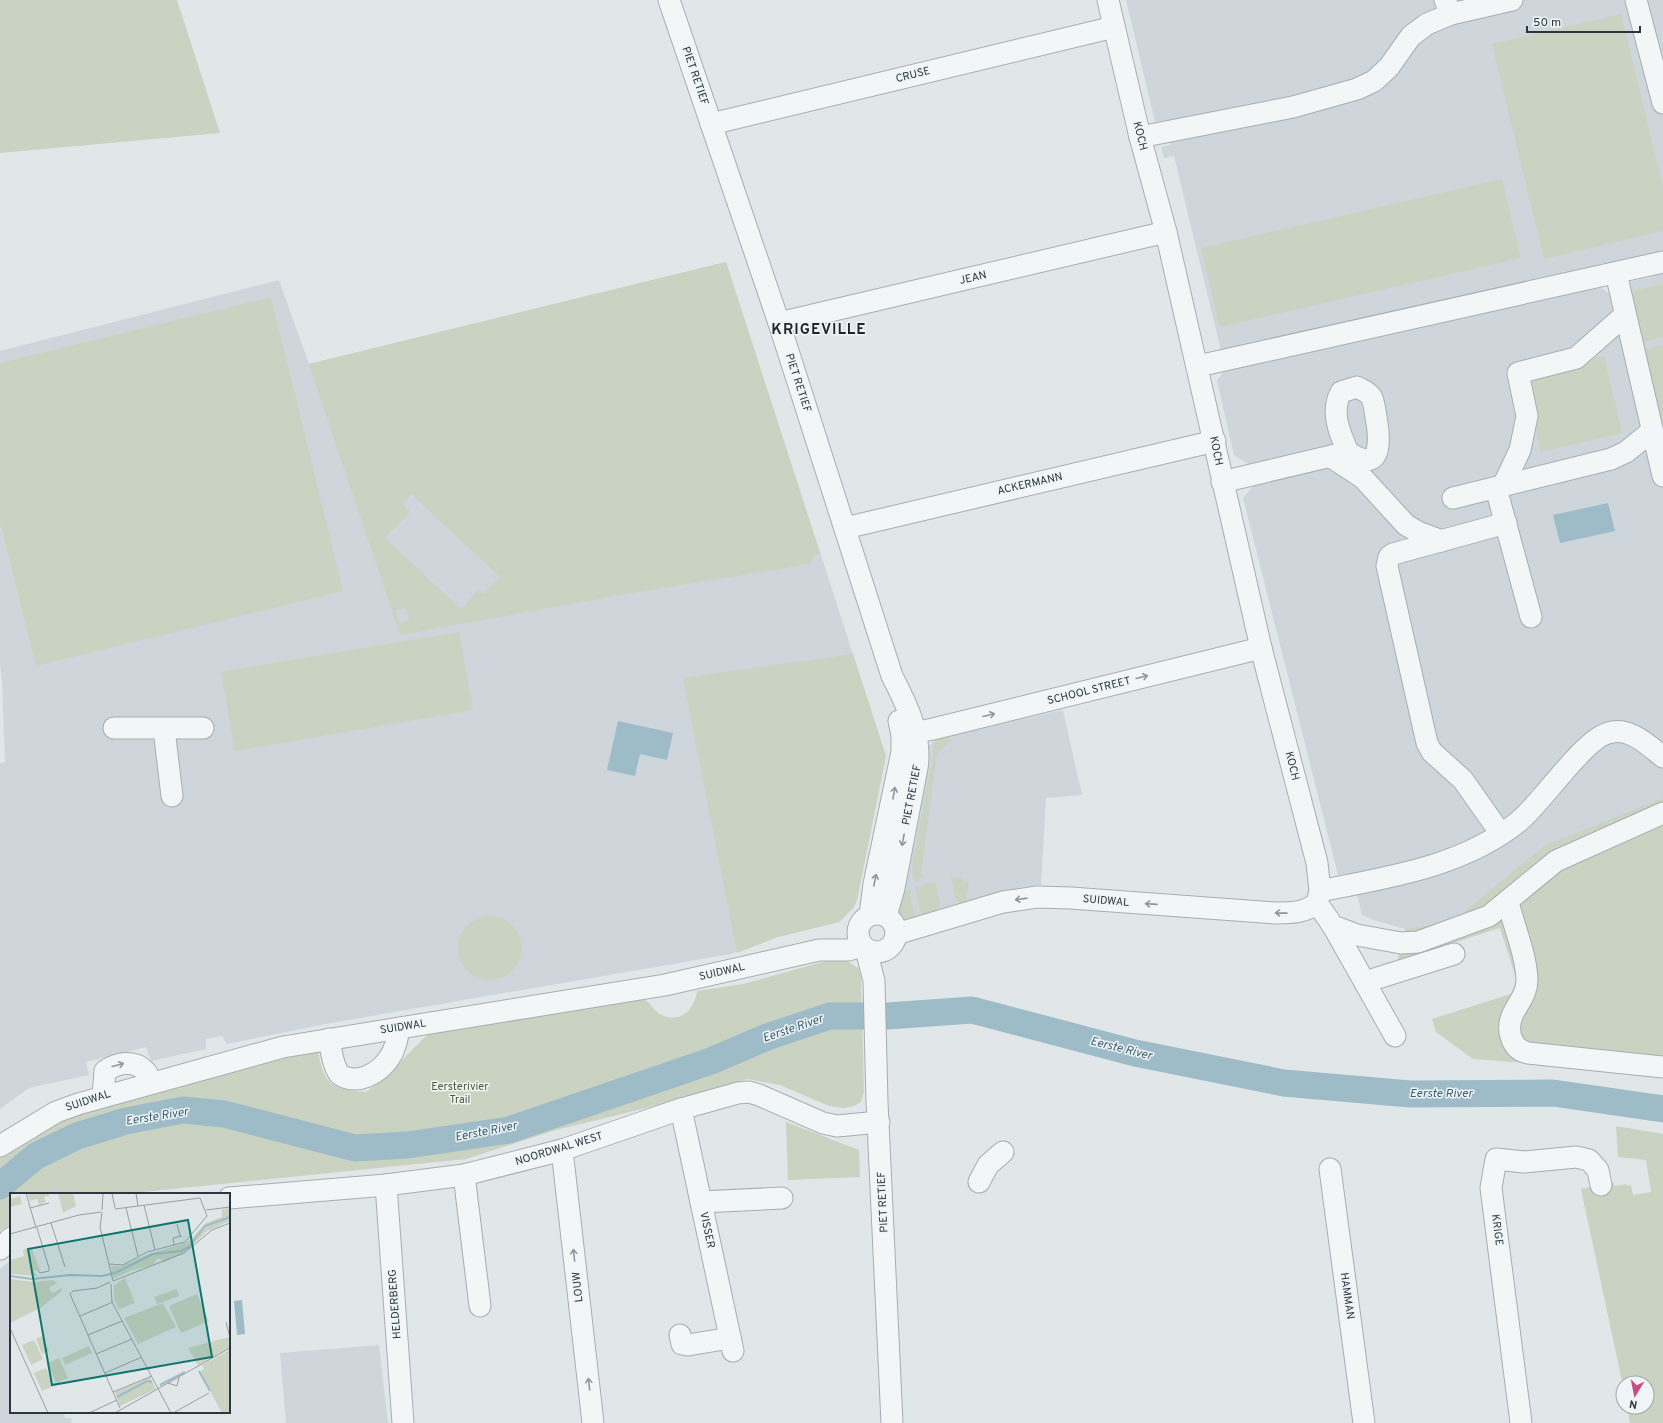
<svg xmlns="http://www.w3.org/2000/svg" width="1663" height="1423" viewBox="0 0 1663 1423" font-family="Overpass,sans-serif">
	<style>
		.built { fill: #cfd6db }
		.green { fill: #cad2c2; fill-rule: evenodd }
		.water { fill: #9ebcc7 }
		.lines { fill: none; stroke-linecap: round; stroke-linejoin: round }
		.river { stroke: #9ebcc7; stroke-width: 27 }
		.minor-casing { stroke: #a6aeb3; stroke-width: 23 }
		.minor { stroke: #f3f6f7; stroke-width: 21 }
		.oneway { stroke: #8e969c }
		.labels { text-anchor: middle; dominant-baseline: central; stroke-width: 3; stroke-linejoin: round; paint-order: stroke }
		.street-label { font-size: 11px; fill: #2a3740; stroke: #f0f4f6 }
		.park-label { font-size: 11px; fill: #475b38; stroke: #f0f4f6 }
		.water-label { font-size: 12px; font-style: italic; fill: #365f72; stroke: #f0f4f6 }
		.district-label { font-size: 15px; font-weight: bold; letter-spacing: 1px; fill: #1c2831; stroke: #f0f4f6 }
		.inset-river { fill: none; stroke: #9ebcc7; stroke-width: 2 }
		.inset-road { fill: none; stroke: #98a0a5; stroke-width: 1 }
		.view { fill: #0f766e; fill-opacity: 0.15; stroke: #0f766e; stroke-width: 2 }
		.inset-edge { fill: none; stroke: #2a3740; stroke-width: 2 }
	</style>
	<rect width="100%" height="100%" fill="#e1e6e9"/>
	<g class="built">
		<polygon points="1126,0 1663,0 1663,257 1222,355 1174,156 1164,158 1161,147 1171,145 1165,120 1155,122"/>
		<polygon points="726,262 886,756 857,900 854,907 839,922 778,937 731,954 331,1023 227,1044 222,1036 206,1039 206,1049 151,1061 146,1047 111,1056 86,1062 89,1075 29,1088 0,1109 0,763 5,762 2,682 0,664 0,351 279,280 309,364"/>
		<polygon points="1663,270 1663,798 1648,804 1453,921 1405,929 1374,920 1362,915 1352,873 1338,875 1243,498 1256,483 1253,467 1234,455 1217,381 1225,369 1598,285 1608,293 1626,289 1625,283 1651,277 1656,271"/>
		<polygon points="1063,710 1082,795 1046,798 1041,885 1022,887 907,920 903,919 900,917 928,747 936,738"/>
		<polygon points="11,1260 11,1412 64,1412 65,1418 72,1418 71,1423 0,1423 0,1269"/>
		<polygon points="379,1345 388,1423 286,1423 280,1353"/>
	</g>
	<g class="green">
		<polygon points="0,0 177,0 220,133 0,153"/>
		<polygon points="1621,14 1663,186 1663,231 1544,259 1492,44"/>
		<polygon points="1502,179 1521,258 1220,327 1201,248"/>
		<path d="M 726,262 L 820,553 L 814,556 L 810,564 L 620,595 L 400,635 L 309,364 ZM 411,494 L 500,577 L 483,594 L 478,590 L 461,609 L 385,538 L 410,512 L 402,503 ZM 406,608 L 409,621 L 399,623 L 396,610 Z"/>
		<polygon points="1663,284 1663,337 1640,343 1627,292"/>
		<polygon points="271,297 343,591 36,666 0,521 0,363"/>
		<polygon points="1663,345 1663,445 1641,350"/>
		<polygon points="1604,356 1622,433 1541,452 1523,375"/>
		<polygon points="459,632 473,710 235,751 221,672"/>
		<polygon points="853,654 886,756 857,900 854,907 839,922 778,937 737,953 683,678"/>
		<polygon points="946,735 951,741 937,753 921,875 926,877 914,882 912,867 936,738"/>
		<polygon points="1663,798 1663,1073 1473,1059 1436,1032 1432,1019 1520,991 1500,928 1397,961 1405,929 1453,921 1544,846"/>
		<polygon points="951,877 962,878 963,882 969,882 966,902 962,904 956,901"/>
		<path d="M 935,881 L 940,904 C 938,912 931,913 924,915 L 921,914 L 915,888 Z"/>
		<path d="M 909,890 L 915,918 C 907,920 903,921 897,913 L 900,892 Z"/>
		<circle cx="490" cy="948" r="32"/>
		<path d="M 837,958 L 849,962 L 859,969 L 861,978 L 864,1091 L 861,1102 L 854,1106 L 844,1108 L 829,1106 L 780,1085 L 747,1079 L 683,1099 L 556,1130 L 466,1159 L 123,1194 L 11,1194 L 11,1224 L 0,1231 L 0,1156 L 23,1140 L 82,1111 L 318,1050 C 323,1084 332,1090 366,1092 L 382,1080 L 429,1033 L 642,999 C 651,1001 652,1010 660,1014 C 679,1025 695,1010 697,991 L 743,984 Z"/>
		<polygon points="786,1122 859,1150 860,1177 788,1180"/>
		<polygon points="1616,1126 1663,1134 1663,1423 1630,1423 1627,1407 1647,1407 1647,1383 1623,1383 1623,1386 1581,1189 1614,1183 1614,1186 1627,1184 1627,1186 1631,1185 1633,1195 1651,1192 1646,1160 1618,1157"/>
	</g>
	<g class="water">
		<polygon points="1608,503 1615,531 1560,543 1553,515"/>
		<polygon points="618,721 673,733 667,760 640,754 635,776 607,770"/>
		<polygon points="242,1300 245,1334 237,1335 234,1301"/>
	</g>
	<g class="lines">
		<polyline class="river" points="0,1186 36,1156 77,1136 126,1121 183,1110 224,1114 355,1148 408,1145 509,1130 711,1061 767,1037 830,1016 888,1016 972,1010 1135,1053 1284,1083 1410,1094 1553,1093 1663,1109"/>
		<defs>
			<g id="minor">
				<path d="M 669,0 L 779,323 L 892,676 C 907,705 922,735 917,768 L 894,888 L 886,916"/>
				<polyline points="1108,0 1140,137 1166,232 1261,648 1317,863 1320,891 1317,903"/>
				<polyline points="1445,0 1451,14 1512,0"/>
				<polyline points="1636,0 1663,103"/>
				<polyline points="711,124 1114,27"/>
				<polyline points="1140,137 1293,107 1357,89 1374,81 1389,67 1411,36 1427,24 1451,14"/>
				<polyline points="1616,273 1663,476"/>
				<polyline points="779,323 1166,232"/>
				<polyline points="1198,366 1663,262"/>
				<polyline points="1331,457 1363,478 1406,525 1418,532 1442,541"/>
				<path d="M 1222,482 L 1348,452 C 1383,476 1380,439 1376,417 C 1375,411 1374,403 1372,398 C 1369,392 1362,390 1357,387 L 1341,392 C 1330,412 1340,434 1348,452"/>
				<polyline points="1503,486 1520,450 1527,416 1518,373 1576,358 1625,315"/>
				<polyline points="1496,488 1531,617"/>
				<polyline points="1453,498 1611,459 1626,452 1652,431"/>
				<polyline points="845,528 1215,441"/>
				<polyline points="114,728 203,728"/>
				<polyline points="164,729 172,796"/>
				<polyline points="902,735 933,729 1261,648"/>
				<polyline points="1501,834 1463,780 1432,752 1427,743 1387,566 1389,557 1393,554 1506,523"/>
				<path d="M 1320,891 C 1388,877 1462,867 1518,822 C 1541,804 1583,740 1608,733 C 1629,726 1648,745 1663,757"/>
				<path d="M 1508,902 C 1514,927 1526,954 1527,980 C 1527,995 1517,1004 1512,1016 C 1506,1031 1512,1050 1528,1053 L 1663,1067"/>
				<polyline points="1317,903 1333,926 1357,935 1401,943 1418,942 1489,916 1556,861 1663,813"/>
				<circle cx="877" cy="933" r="19"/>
				<polyline points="870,915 874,884 902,752 902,735 899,721"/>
				<polyline points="1333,926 1395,1036"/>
				<path d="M 896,934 L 1003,902 L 1037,897 L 1071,898 L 1275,913 C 1291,913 1305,913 1317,903"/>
				<polyline points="866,949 874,981 877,1102 892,1423"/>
				<polyline points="1365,982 1454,954"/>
				<path d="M 329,1039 C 331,1049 332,1063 338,1072 C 341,1077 349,1079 354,1079 C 372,1079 390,1063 395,1046 C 397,1040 398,1034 399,1028"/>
				<path d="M 103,1096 L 105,1071 C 117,1063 134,1059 145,1071 C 148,1073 149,1079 151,1082"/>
				<polyline points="681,1109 733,1351"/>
				<polyline points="0,1146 56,1112 78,1104 283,1047 665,985 819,950 848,950 863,946"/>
				<polyline points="562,1150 593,1423"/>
				<polyline points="1330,1169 1364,1423"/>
				<polyline points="464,1175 480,1306"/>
				<polyline points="979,1182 988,1165 1003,1152"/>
				<polyline points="386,1185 403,1423"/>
				<polyline points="229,1198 386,1185 464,1175 562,1150 681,1109 738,1093 749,1092 759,1095 823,1123 837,1126 879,1122"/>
				<polyline points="701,1202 782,1198"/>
				<polyline points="0,1249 11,1238"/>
				<polyline points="680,1335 682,1344 688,1345 730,1338"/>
				<polyline points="1521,1423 1491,1188 1496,1159 1524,1162 1576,1157 1589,1160 1598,1170 1601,1185"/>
			</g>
		</defs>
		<use href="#minor" class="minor-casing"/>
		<use href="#minor" class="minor"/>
	</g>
	<defs><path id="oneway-shaft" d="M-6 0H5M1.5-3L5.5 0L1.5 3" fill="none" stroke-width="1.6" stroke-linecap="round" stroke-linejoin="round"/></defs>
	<g class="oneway">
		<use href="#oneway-shaft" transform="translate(1142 677) rotate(-14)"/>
		<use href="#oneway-shaft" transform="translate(989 715) rotate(-14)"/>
		<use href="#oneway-shaft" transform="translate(894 793) rotate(-80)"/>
		<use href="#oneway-shaft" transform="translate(903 840) rotate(101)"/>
		<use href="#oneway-shaft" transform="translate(875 880) rotate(-79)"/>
		<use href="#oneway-shaft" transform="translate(1021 899) rotate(172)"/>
		<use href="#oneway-shaft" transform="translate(1151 904) rotate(-176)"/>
		<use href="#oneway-shaft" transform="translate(1281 913) rotate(-179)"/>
		<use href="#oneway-shaft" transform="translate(118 1065) rotate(-15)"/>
		<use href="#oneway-shaft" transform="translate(574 1255) rotate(-96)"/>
		<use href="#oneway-shaft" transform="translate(589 1384) rotate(-96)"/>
	</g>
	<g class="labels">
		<g class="street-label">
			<text transform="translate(913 75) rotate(-14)">CRUSE</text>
			<text transform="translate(695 76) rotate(71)">PIET RETIEF</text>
			<text transform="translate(1140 136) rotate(76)">KOCH</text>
			<text transform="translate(973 278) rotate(-13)">JEAN</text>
			<text transform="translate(798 383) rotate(72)">PIET RETIEF</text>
			<text transform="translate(1216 451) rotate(79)">KOCH</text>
			<text transform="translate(1030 484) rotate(-13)">ACKERMANN</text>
			<text transform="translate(1089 691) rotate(-14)">SCHOOL STREET</text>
			<text transform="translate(1292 766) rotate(76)">KOCH</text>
			<text transform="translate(912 795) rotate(-79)">PIET RETIEF</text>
			<text transform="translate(1106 901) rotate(5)">SUIDWAL</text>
			<text transform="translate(722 972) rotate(-13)">SUIDWAL</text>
			<text transform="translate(403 1027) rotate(-9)">SUIDWAL</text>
			<text transform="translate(88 1101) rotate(-18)">SUIDWAL</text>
			<text transform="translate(559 1149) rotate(-17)">NOORDWAL WEST</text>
			<text transform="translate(883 1202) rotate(-93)">PIET RETIEF</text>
			<text transform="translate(707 1230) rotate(78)">VISSER</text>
			<text transform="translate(1497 1230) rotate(83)">KRIGE</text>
			<text transform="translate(578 1287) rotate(-96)">LOUW</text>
			<text transform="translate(1347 1296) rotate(82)">HAMMAN</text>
			<text transform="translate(395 1304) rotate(-94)">HELDERBERG</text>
		</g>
		<g class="park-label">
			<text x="460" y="1087">Eersterivier<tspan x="460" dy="13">Trail</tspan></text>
		</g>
		<g class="water-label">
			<text transform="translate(793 1029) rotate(-19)">Eerste River</text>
			<text transform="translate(1121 1049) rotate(14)">Eerste River</text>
			<text x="1441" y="1094">Eerste River</text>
			<text transform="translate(157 1117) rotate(-9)">Eerste River</text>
			<text transform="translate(486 1132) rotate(-11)">Eerste River</text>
		</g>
		<g class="district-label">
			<text x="819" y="330">KRIGEVILLE</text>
		</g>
	</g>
	<g transform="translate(10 1193)">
		<rect width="220" height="220" fill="#e1e6e9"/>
		<path d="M 18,0 L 39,0 L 39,3 L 34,4 L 36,9 L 29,12 L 27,6 L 20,8 ZM 48,0 L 63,0 L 66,13 L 53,20 ZM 10,3 L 12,11 L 0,14 L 0,6 ZM 220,15 L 220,28 L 197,38 L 175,59 L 154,69 L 148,65 L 143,72 L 120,78 L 103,86 L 101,73 L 112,73 L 138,61 L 178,49 L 196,30 L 212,24 L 212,16 ZM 21,54 L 30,77 L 23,78 L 28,83 L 0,81 L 0,67 L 14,63 L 13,57 ZM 115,85 L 125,110 L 109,116 L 104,106 L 104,92 ZM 0,86 L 23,89 L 43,87 L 47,90 L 39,95 L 42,100 L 52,95 L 51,99 L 30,115 L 0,130 ZM 167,96 L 169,103 L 147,111 L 144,104 ZM 187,101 L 199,128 L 171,140 L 159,113 ZM 153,110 L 166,134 L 128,151 L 114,125 ZM 32,143 L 39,158 L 32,161 L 26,146 ZM 219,144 L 220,155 L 188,172 L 178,155 ZM 24,147 L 33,166 L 21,172 L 12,152 ZM 79,153 L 82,160 L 55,172 L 52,165 ZM 220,157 L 220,220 L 212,220 L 190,179 L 194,176 L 192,172 ZM 49,165 L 58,185 L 46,190 L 38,170 ZM 36,175 L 44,193 L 32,198 L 24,180 ZM 140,184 L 146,196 L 110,213 L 105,199 Z" fill="#cad2c2"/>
		<path class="inset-river" d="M 0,83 L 22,86 L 60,82 L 92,83 L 105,80 L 143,61 L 171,58 L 179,54 L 195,33 L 220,24M 189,178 L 200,198M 150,192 L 175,179M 107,204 L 137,188 L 142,189"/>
		<path class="inset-road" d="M 16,0 L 26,35M 102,0 L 105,15M 126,0 L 128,13M 134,12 L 145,57M 20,15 L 39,10M 116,15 L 128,63M 92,17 L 93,0M 196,17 L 220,14M 92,19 L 90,34 L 103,88M 41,30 L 55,74M 167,31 L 170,43M 27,35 L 39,75 L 39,78 L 30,80 L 28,77M 0,41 L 69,22 L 91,19M 164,52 L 163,45 L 172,43M 99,71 L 113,72 L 137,59 L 175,49 L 197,23 L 190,5 L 105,16M 103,88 L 174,60 L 202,37 L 220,30M 100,89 L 87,95 L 63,98 L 60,101 L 110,215M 101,91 L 102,109 L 161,220M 70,123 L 103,109M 216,129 L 220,145M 0,135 L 38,220M 78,142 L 112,128M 86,161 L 122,146M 95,180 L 132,164M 158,190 L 167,193 L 169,184M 103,199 L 142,183M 79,220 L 107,207M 105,220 L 220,155M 163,220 L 199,200"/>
		<path class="view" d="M 178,27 L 202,164 L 42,192 L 18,56 Z"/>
		<rect width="220" height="220" class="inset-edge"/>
	</g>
	<g transform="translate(1635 1395) rotate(190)"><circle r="19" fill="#f0f4f6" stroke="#a1a8ad"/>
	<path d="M0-3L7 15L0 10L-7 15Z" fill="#c84c7d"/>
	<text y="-6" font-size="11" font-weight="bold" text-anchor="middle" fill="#2a3740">N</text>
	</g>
	<path d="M1527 26v6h113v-6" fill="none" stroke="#2a3740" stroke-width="2"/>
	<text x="1533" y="26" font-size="12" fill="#2a3740" stroke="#f0f4f6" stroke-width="3" paint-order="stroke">50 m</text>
</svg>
